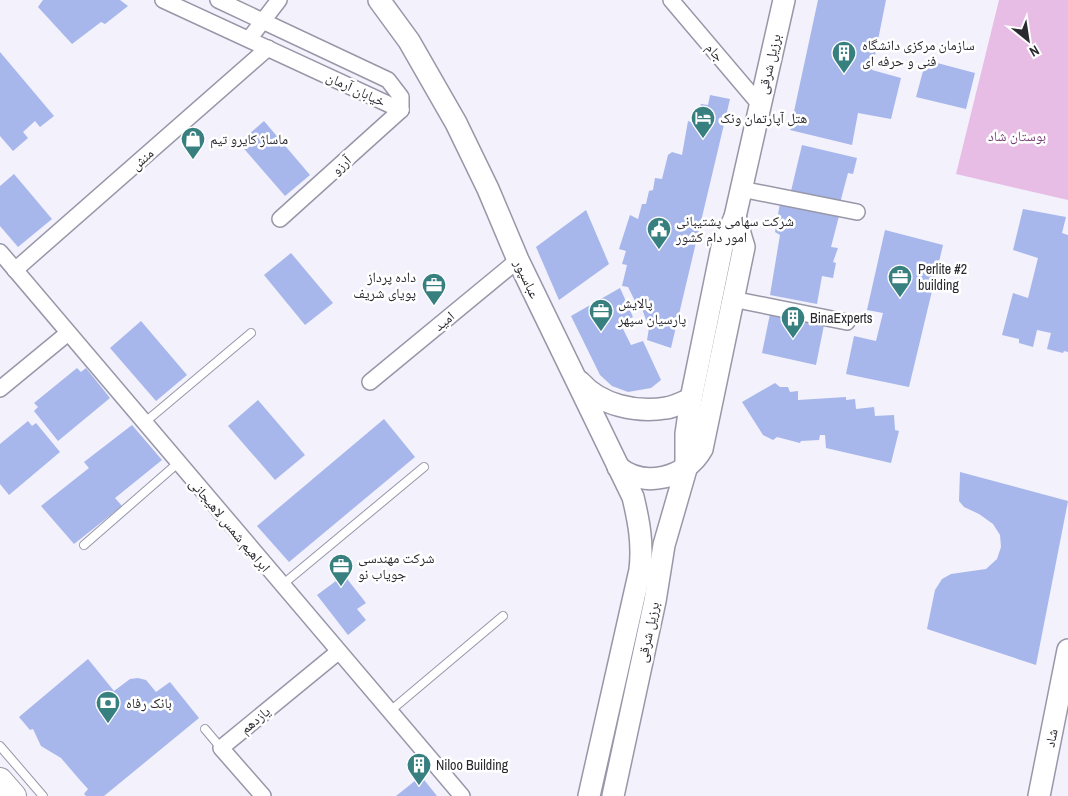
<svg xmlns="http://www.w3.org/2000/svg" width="1068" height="796" viewBox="0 0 1068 796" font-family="'Archivo Narrow','Noto Naskh Arabic',sans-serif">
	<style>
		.green { fill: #e8bde5 }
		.building { fill: #a7b7ec }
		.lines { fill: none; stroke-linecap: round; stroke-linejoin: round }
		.service-casing { stroke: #9897a8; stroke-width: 10 }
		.minor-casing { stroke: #9897a8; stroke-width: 18 }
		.secondary-casing { stroke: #9897a8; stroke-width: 24 }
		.primary-casing { stroke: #9897a8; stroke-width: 26 }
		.service { stroke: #fff; stroke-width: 8 }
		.minor { stroke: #fff; stroke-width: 15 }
		.secondary { stroke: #fff; stroke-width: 21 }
		.primary { stroke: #fff; stroke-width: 24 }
		.labels { text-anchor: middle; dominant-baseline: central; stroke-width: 5; stroke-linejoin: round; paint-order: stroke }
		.poi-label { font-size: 14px; fill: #29292f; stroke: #fff; text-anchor: start }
		.street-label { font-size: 14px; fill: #29292f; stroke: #fff }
		.park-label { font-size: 14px; fill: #773f75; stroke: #fff }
	</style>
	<rect width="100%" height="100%" fill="#f2f1fc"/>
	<polygon class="green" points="999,0 1068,0 1068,200 956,174"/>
	<g class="building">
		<polygon points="43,0 120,0 128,6 105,24 101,22 72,44 38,7"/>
		<polygon points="818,0 886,0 872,70 901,78 891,119 858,113 852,145 790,130"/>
		<polygon points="0,52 54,116 40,127 35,121 23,132 28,138 13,151 0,136"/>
		<polygon points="926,60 975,73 966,109 916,97"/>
		<polygon points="710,95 730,99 671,348 647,340 649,328 641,306 637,305 628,287 622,286 627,265 622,264 626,251 619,249 630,215 638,219 642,204 646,204 649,191 653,190 655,178 662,179 668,155 672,152 682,155 688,121 696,124 701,104 708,105"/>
		<polygon points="264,121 310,175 285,196 239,143"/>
		<polygon points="802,145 857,158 853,174 848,173 840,203 791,191"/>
		<polygon points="14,174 52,219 18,247 0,226 0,186"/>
		<polygon points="780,203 839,216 831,247 838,248 833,262 836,263 833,278 822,276 817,304 770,295 780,235 775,232"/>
		<polygon points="1023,209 1066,217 1062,233 1068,235 1068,352 1064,351 1063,353 1047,349 1051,333 1037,330 1033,347 1019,343 1019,339 1002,335 1013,293 1028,298 1038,258 1013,250"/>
		<polygon points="586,210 609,264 559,300 536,247"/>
		<polygon points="885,230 943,245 909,387 846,374 854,336 876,341 883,313 867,310"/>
		<polygon points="291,253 333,303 305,325 264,275"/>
		<polygon points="620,288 633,317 620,323 631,345 643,341 661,380 651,388 628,392 612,386 600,375 571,316"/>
		<polygon points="770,314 824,325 816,365 762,353"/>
		<polygon points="141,321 187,375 156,401 110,348"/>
		<polygon points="77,368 81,372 86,368 110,398 58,441 34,411 38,407 34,403"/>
		<polygon points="775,383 780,387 788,387 790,392 798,391 798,400 846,397 846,400 855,399 856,409 874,407 875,416 894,415 895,430 899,431 891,463 826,448 825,435 820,435 819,440 801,441 800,443 777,437 773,440 763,435 742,402"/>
		<polygon points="258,400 305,455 275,480 228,426"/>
		<polygon points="384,419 415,457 289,562 257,526"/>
		<polygon points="28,421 32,426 36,423 60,452 9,495 0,484 0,444"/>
		<polygon points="132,425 162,460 115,498 122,506 74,544 41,506 89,468 84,462"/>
		<polygon points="960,472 1068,501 1036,665 927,629 935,590 942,579 951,574 986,569 997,559 1001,547 1000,535 993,524 979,514 964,507 959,501"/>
		<polygon points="344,575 366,603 357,609 366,620 348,635 317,595"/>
		<polygon points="88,659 114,691 130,679 138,678 146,680 156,692 170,682 199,718 104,796 86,796 84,794 88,789 79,779 61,758 41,746 33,729 30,730 19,717"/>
		<polygon points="421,776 437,796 396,796"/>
	</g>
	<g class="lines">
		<defs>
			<g id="service">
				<polyline points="144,423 251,333"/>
				<polyline points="84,545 178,463"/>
				<polyline points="282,585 424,467"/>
				<polyline points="389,712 503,616"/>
				<polyline points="205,729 221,748"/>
				<polyline points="0,746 43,796"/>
			</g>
			<g id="minor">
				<polyline points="163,0 401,110"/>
				<polyline points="218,0 388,80 401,97 401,110"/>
				<polyline points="671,0 760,105"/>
				<polyline points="249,39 279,0"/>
				<polyline points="741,189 857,212"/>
				<polyline points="280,219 401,110"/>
				<polyline points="0,252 462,796"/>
				<polyline points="15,270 268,48"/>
				<polyline points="732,299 847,322"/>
				<polyline points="370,382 518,260"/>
				<polyline points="0,389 68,333"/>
				<polyline points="263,796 221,748 338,652"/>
			</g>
			<g id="secondary">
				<path d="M 379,0 L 409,41 L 456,123 L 488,189 L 518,260 L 633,497 C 639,522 643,544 640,570 L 589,796"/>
				<path d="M 580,382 C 600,405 636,413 666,408 C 674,407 683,402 691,399"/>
				<path d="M 618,467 C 644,489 686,478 702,449 L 744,247 L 735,217"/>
				<polyline points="613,796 655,601 664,545 686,469 686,434 691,399 722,247 735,217 784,0"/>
				<polyline points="1039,796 1068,650"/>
			</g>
			<polyline id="primary" points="0,780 14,796"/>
		</defs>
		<use href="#service" class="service-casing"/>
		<use href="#minor" class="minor-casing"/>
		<use href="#secondary" class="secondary-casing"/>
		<use href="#primary" class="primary-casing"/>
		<use href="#service" class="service"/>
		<use href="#minor" class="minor"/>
		<use href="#secondary" class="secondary"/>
		<use href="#primary" class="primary"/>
	</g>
	<defs>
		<symbol id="building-pin" viewBox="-11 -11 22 30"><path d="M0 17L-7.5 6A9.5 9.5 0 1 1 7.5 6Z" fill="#38807f" stroke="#fff"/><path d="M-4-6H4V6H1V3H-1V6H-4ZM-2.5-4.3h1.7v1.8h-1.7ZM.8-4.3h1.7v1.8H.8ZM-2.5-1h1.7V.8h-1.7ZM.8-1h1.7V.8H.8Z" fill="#fff"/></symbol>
		<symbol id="hotel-pin" viewBox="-11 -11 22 30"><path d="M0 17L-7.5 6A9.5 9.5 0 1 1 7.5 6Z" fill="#38807f" stroke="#fff"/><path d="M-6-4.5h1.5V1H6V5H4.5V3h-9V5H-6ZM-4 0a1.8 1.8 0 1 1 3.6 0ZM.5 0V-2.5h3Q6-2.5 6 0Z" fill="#fff"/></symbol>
		<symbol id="shop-pin" viewBox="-11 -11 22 30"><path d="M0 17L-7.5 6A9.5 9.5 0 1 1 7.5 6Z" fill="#38807f" stroke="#fff"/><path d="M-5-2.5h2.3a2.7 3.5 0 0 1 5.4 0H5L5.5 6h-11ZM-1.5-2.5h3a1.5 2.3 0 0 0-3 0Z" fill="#fff"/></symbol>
		<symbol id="civic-pin" viewBox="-11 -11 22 30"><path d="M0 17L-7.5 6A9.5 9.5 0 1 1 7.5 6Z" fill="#38807f" stroke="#fff"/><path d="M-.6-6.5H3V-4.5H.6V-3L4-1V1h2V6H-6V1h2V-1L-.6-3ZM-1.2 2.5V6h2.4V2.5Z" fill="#fff"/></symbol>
		<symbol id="office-pin" viewBox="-11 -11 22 30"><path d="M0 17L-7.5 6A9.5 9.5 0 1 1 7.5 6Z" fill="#38807f" stroke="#fff"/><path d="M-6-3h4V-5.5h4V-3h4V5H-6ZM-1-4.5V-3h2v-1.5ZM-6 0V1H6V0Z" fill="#fff"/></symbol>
		<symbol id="bank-pin" viewBox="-11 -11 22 30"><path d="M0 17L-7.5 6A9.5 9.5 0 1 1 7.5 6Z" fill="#38807f" stroke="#fff"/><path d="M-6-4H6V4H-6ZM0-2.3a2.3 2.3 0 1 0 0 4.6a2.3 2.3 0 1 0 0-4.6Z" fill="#fff"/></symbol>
	</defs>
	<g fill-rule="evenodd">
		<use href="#building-pin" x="830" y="39" width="28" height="38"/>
		<use href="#hotel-pin" x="689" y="104" width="28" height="38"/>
		<use href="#shop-pin" x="179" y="125" width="28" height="38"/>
		<use href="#civic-pin" x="645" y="215" width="28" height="38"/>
		<use href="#office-pin" x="886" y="263" width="28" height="38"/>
		<use href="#office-pin" x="420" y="271" width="28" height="38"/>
		<use href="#office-pin" x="587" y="297" width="28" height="38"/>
		<use href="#building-pin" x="779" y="304" width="28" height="38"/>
		<use href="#office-pin" x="327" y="552" width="28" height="38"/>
		<use href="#bank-pin" x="94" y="689" width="28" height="38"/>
		<use href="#building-pin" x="405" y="751" width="28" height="38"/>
	</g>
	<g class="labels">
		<g class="poi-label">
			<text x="862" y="45">سازمان مرکزی دانشگاه<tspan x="862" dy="16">فنی و حرفه ای</tspan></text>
			<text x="720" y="118">هتل آپارتمان ونک</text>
			<text x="210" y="139">ماساژ کایرو تیم</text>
			<text x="676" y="221">شركت سهامى پشتيبانى<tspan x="676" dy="16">امور دام كشور</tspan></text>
			<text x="918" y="269">Perlite #2<tspan x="918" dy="16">building</tspan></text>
			<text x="416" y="277" text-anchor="end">داده پرداز<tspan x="416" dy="16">پویای شریف</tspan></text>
			<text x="618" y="303">پالایش<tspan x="618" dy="16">پارسیان سپهر</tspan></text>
			<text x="810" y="318">BinaExperts</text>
			<text x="358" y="558">شرکت مهندسی<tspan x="358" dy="16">جویاب نو</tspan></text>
			<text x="126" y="703">بانک رفاه</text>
			<text x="436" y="765">Niloo Building</text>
		</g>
		<g class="street-label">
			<text transform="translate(715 52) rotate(49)">جام</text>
			<text transform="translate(769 64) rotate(-77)">برزیل شرقی</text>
			<text transform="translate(356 89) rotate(25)">خیابان آرمان</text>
			<text transform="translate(142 159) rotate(-41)">منش</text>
			<text transform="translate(341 165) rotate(-42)">آرزو</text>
			<text transform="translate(527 279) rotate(65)">عباسپور</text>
			<text transform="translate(444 321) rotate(-40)">امید</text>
			<text transform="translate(230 525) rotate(50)">ابراهیم شمس لاهیجانی</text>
			<text transform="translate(648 632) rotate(-78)">برزیل شرقی</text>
			<text transform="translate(255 720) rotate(-40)">یازدهم</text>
			<text transform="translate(1051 738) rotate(-79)">شاد</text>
		</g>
		<g class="park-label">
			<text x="1017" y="136">بوستان شاد</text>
		</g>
	</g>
	<g transform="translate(1028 40) rotate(150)" stroke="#ffffff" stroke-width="4" paint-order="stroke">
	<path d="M0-4L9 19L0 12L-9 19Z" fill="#29292f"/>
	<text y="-8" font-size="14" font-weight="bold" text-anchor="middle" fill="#29292f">N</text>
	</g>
</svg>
